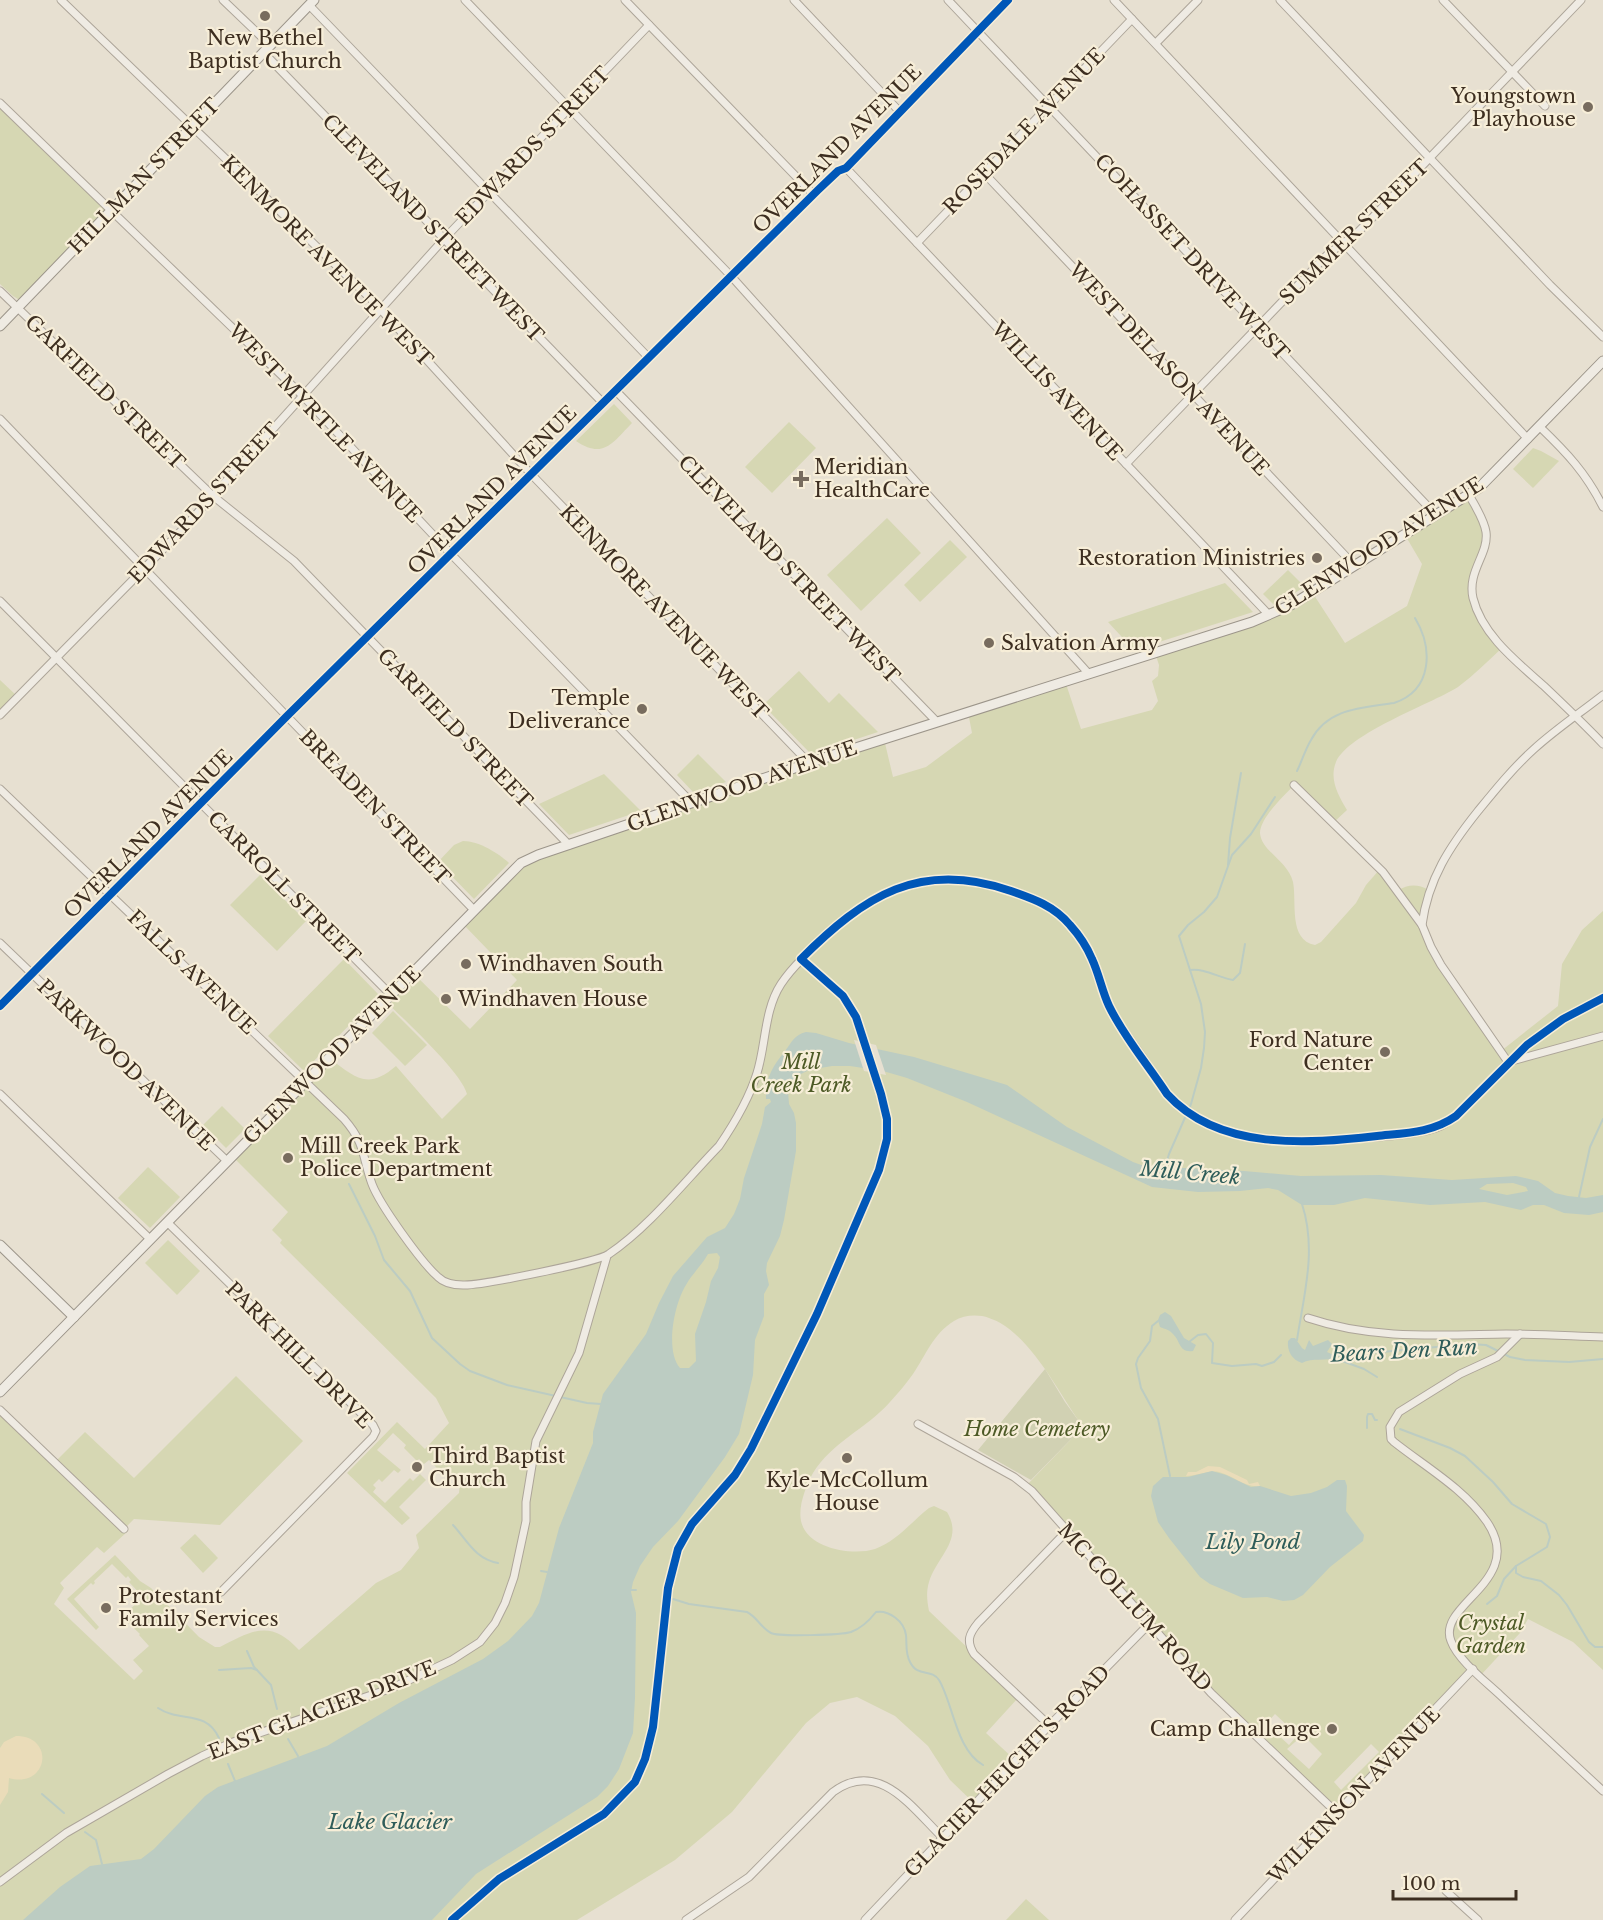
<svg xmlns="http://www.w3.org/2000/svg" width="1603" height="1920" viewBox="0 0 1603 1920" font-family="'Libre Baskerville',serif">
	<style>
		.green { fill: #d6d7b3; fill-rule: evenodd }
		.sand { fill: #eadcb9 }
		.cemetery { fill: #d1d1b3 }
		.water { fill: #bcccc2; fill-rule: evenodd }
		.pier { fill: #e7e0d1 }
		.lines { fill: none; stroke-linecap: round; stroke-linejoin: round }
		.stream { stroke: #bcccc2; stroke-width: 2 }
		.street-casing { stroke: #ada599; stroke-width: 9 }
		.secondary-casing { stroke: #9c958a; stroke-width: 11 }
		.street { stroke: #efebe3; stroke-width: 7 }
		.secondary { stroke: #efebe3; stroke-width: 9 }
		.cycleway-casing { stroke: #f7eed8; stroke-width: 11 }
		.cycleway { stroke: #0057b8; stroke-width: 8 }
		.poi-dot { fill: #786c5e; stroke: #f7eed8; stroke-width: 2 }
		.labels { text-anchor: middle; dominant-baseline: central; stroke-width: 4.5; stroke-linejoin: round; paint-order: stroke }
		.poi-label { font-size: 20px; fill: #3d2e20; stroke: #f7eed8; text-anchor: start }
		.street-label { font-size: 20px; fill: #3d2e20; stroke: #f7eed8 }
		.park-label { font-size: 20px; font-style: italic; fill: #4d5a26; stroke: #f7eed8 }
		.water-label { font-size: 21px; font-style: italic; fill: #2f5d5a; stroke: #f7eed8 }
	</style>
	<rect width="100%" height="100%" fill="#e7e0d1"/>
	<g class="green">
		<polygon points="0,103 111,210 23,302 13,296 0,284"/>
		<path d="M 614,404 L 632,423 C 613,442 604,460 576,441 Z"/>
		<polygon points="789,422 816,448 772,493 745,467"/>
		<polygon points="1533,448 1541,451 1559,461 1533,488 1513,469"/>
		<path d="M 1469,495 L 1486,533 L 1473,578 L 1477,608 L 1503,647 C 1488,661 1474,675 1458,687 C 1429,705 1349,733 1336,762 C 1329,779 1338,795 1347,810 L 1333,823 L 1294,785 C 1284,796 1260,818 1260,833 C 1261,851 1288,861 1293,882 C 1297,902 1288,940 1315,945 L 1321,942 L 1356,903 L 1366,885 L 1380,869 L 1397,891 C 1409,884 1417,884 1429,890 L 1422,925 L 1431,947 L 1501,1051 L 1558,1006 L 1562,964 L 1582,930 L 1603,911 L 1603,1670 L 1573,1642 L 1528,1619 L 1520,1633 L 1480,1676 L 1473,1670 L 1337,1813 L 1211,1693 L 1026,1486 L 1083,1427 C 1059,1394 1029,1331 989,1318 C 978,1314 964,1315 954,1321 C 933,1334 926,1355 913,1374 C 906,1384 898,1393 890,1402 C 866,1429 832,1442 813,1473 C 806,1486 798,1506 801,1521 C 807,1549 853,1556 875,1549 C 897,1541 911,1522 929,1508 L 934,1506 L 947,1512 C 964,1540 937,1556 929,1582 C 926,1592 927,1601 929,1611 L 1019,1697 L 986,1733 L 1016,1761 L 975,1804 L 950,1780 L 928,1746 L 895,1716 L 857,1697 L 830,1703 L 806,1723 L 732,1812 L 675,1860 L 577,1920 L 0,1920 L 0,1410 L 55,1462 L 85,1432 L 134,1478 L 236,1376 L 303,1441 L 220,1525 L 134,1519 L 124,1529 L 127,1532 L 104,1553 L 97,1547 L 60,1583 L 64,1588 L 54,1604 L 134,1680 L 143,1671 L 133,1660 L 149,1646 L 139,1635 L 140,1634 L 122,1617 L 143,1597 L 129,1582 L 131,1580 L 128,1576 L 126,1578 L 112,1564 L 94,1581 L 95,1583 L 93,1585 L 91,1583 L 74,1599 L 99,1627 L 96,1630 L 67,1599 L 115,1555 L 140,1581 L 151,1588 L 199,1637 L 215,1647 L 220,1647 C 253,1630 271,1619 299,1650 L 376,1583 L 401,1570 L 419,1548 L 416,1535 L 459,1493 L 460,1484 L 447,1471 L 443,1474 L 429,1460 L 424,1464 L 419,1459 L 417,1461 L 404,1448 L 406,1445 L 393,1433 L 377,1450 L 401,1470 L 398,1473 L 394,1470 L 382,1482 L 379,1479 L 373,1485 L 376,1488 L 373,1492 L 385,1503 L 410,1478 L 413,1481 L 420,1474 L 426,1480 L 399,1507 L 410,1518 L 402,1525 L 347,1473 L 397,1422 L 425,1449 L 449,1423 L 436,1398 L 280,1243 L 282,1240 L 272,1230 L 288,1212 L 232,1156 L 329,1058 C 355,1077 367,1091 396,1066 L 442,1119 L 467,1094 C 462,1073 403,1018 385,1001 L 413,973 L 470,1029 L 517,980 L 462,923 L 521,863 L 884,739 L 893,777 L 926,767 L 972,733 L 968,712 L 1065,681 L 1081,729 L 1152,710 L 1158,701 L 1152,681 L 1158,676 L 1159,665 L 1155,653 L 1268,615 L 1312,592 L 1345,643 L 1407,606 L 1422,564 L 1405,535 ZM 1275,1714 L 1291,1729 L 1290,1731 L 1296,1737 L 1289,1745 L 1266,1724 ZM 1303,1735 L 1322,1754 L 1309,1769 L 1287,1749 ZM 1371,1744 L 1379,1752 L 1341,1790 L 1334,1782 Z"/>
		<polygon points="887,518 921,553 861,611 827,575"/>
		<polygon points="950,540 967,557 920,602 904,585"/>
		<polygon points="1288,570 1305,587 1274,605 1263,594"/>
		<polygon points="1225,583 1253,612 1134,650 1108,622"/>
		<polygon points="799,671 829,703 839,693 878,732 811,754 763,705"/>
		<polygon points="0,680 18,697 0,715"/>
		<polygon points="698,754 726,782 694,793 677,775"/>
		<polygon points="604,774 641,811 569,835 539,804"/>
		<path d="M 463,841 C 479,841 498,853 509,863 L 474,899 L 438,862 L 454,845 Z"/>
		<polygon points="260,875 306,921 277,951 230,905"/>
		<polygon points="344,959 379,995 304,1071 268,1036"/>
		<polygon points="393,1011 427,1045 405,1066 372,1033"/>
		<polygon points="222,1106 245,1129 226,1148 203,1125"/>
		<polygon points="148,1167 180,1197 150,1228 118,1198"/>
		<polygon points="168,1240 200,1271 177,1295 145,1263"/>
		<polygon points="195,1534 218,1558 203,1573 180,1548"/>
		<polygon points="1026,1899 1049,1920 1006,1920"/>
	</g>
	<g class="sand">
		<path d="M 1208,1466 L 1220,1467 L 1247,1480 L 1249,1484 L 1258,1482 L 1260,1486 C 1245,1488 1234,1476 1219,1472 C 1208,1470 1197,1476 1186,1476 L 1188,1472 L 1196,1472 Z"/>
		<path d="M 16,1736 C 56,1736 48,1789 9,1778 L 8,1792 L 0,1805 L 0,1748 L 4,1742 Z"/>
	</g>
	<polygon class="cemetery" points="1045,1369 1065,1402 1083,1427 1031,1480 978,1450"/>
	<g class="water">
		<path d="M 806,1032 L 816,1033 L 849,1043 L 914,1057 L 1007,1085 L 1067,1127 L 1133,1162 L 1144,1166 L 1244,1171 L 1301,1176 L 1381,1175 L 1452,1180 L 1516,1176 L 1538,1181 L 1555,1193 L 1568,1196 L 1586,1198 L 1603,1195 L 1603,1212 L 1589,1215 L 1564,1213 L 1544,1205 L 1533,1205 L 1521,1210 L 1485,1202 L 1430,1205 L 1365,1198 L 1334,1205 L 1302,1205 L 1278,1190 L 1268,1188 L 1240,1191 L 1198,1192 L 1152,1187 L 967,1102 L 907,1078 L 883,1071 L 850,1066 L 832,1066 L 809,1070 L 801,1074 L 792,1082 L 788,1091 L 789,1104 L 794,1113 L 796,1123 L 796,1151 L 784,1220 L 780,1236 L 767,1263 L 766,1271 L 769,1285 L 764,1294 L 764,1316 L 755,1340 L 753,1375 L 739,1434 L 725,1457 L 678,1521 L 653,1547 L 640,1566 L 633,1582 L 631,1592 L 636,1613 L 635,1698 L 633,1733 L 619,1769 L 608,1786 L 597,1797 L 476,1874 L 432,1920 L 23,1920 L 60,1887 L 90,1866 L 141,1859 L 154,1849 L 205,1796 L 218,1787 L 327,1746 L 399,1703 L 483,1659 L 508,1641 L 532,1616 L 539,1603 L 559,1528 L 593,1443 L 593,1432 L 603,1394 L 646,1334 L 659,1303 L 673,1276 L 707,1237 L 725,1228 L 734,1214 L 740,1199 L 744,1178 L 762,1124 L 765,1107 L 771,1102 L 770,1099 L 766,1099 C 765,1078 773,1066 785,1051 C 792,1042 794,1035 806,1032 ZM 1513,1183 L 1526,1187 L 1528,1191 L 1507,1195 L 1479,1189 L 1487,1184 ZM 717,1253 L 720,1257 L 718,1268 L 711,1281 L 706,1302 L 695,1334 L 696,1361 L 689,1368 L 680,1368 C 665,1351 674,1304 686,1285 C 692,1274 702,1265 708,1254 Z"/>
		<path d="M 1165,1312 L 1171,1316 L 1184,1338 L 1196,1345 L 1193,1351 C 1179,1353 1181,1342 1173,1334 C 1170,1330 1165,1329 1160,1327 L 1158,1320 L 1160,1315 Z"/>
		<path d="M 1291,1338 L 1295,1338 L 1302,1348 L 1305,1350 L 1309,1340 L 1313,1346 L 1328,1340 L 1332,1344 L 1327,1352 L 1338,1357 C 1327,1362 1312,1357 1302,1363 C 1292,1360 1287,1351 1288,1341 Z"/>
		<polygon points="1212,1471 1226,1475 1251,1487 1260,1486 1291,1496 1311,1493 1327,1487 1337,1480 1345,1480 1347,1486 1346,1511 1364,1535 1363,1541 1330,1567 1303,1595 1294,1600 1283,1601 1267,1597 1243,1598 1210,1584 1200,1577 1169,1538 1158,1522 1151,1496 1153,1486 1163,1477 1188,1477"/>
	</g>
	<polygon class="pier" points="854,1040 876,1045 886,1075 864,1071"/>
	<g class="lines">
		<g class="stream">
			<path d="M 1297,771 C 1302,761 1305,750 1311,740 C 1328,708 1362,708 1394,703 C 1433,690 1433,648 1415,618"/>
			<polyline points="1228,865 1230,838 1241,773"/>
			<path d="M 1190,970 C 1205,968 1219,978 1233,980 L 1240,973 L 1245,944"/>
			<polyline points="1165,1168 1169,1154 1191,1104 1201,1068 1204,1048 1205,1032 1201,1004 1179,936 1188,925 1204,912 1217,897 1232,855 1251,834 1275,797"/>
			<polyline points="349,1184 375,1236 384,1260 410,1291 432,1338 460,1364 470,1371 507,1385 587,1403 601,1404"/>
			<polyline points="1579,1197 1590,1147 1603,1119"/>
			<polyline points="1158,1321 1152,1326 1150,1341 1138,1358 1136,1364 1141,1388 1158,1419 1170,1476"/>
			<path d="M 1297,1340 C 1304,1294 1317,1250 1302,1204"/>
			<polyline points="1189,1342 1198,1335 1206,1334 1213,1343 1212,1363 1232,1366 1256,1364 1262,1366 1274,1362 1281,1355"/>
			<polyline points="1338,1356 1469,1344 1486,1345 1510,1357 1525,1360 1569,1362 1603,1359"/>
			<polyline points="1334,1358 1364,1369 1377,1377"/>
			<polyline points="1367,1428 1367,1417 1368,1414 1372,1414 1375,1420 1377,1420"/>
			<polyline points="1400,1429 1450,1448 1465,1456 1493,1482 1512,1504 1546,1524 1550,1537 1547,1547 1516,1566 1504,1579 1497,1596 1487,1604"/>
			<path d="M 453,1525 C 467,1540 475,1559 498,1563"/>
			<polyline points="1516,1566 1516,1573 1523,1577 1541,1581 1559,1595 1567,1605 1589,1642 1595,1647 1603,1647"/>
			<polyline points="541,1571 547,1572"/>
			<polyline points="631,1590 636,1590"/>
			<path d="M 673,1599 L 689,1604 L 747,1612 C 757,1617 761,1628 771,1633 C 779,1637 842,1635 851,1632 C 862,1628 869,1621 876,1612 C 889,1610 904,1621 906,1635 C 907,1644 905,1653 910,1662 C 918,1678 931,1668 939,1680 C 953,1703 956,1750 983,1765"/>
			<polyline points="247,1651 254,1667 271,1685 277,1709"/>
			<polyline points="219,1670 251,1668 257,1670"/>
			<path d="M 158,1708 C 180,1723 206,1709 219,1738"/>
			<polyline points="288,1739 298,1756"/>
			<polyline points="228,1764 235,1781"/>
			<polyline points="42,1794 64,1813"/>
			<polyline points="85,1832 96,1840 102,1864"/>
		</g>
		<defs>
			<g id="street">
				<polyline points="61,0 372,300 531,474 810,764"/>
				<polyline points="223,0 270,45"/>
				<polyline points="465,0 731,276 1089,674"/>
				<polyline points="625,0 814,195"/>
				<polyline points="794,0 900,112"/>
				<polyline points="948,0 1436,515"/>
				<polyline points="1114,0 1528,439"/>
				<polyline points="1280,0 1550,285 1603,337"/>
				<polyline points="1443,0 1545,106"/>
				<polyline points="309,5 649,358"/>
				<polyline points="1156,43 1198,0"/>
				<polyline points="263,52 603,403"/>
				<polyline points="0,103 303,396 451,554 692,803"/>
				<polyline points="846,168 1269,615"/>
				<polyline points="984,173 1354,565"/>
				<polyline points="917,243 1132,19"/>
				<polyline points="0,291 213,496 294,561 569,845"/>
				<polyline points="616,391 937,722"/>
				<polyline points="0,419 474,910"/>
				<path d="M 1540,427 C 1567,453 1586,473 1603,507"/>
				<polyline points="1126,464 1328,254 1356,234 1373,217 1581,0"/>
				<path d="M 1469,495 C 1475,506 1484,519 1486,532 C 1489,554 1467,571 1473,598 C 1482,635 1517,662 1544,686 C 1564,705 1584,724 1603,744"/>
				<polyline points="0,601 391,995"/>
				<polyline points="0,715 181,531 444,239 649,25"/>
				<polyline points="1294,785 1383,872 1422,925 1431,947 1441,965 1508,1062"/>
				<path d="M 0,789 L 344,1119 C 366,1144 362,1157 372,1184 C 380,1205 421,1262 438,1277 C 444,1283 454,1285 463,1285 C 479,1286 598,1262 609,1254 C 649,1227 685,1181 719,1146 C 734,1124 749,1099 757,1073 C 766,1045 764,1010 781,984 C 787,975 795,966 802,959 C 860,895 924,861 1011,891 C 1042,902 1061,910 1081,939 C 1095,959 1098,983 1108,1004 C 1117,1022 1130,1039 1141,1055 C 1153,1072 1164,1094 1181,1107 C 1223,1141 1292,1146 1343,1140 C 1367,1137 1421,1136 1441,1126 C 1462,1115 1491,1081 1508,1062"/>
				<path d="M 1422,925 C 1428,879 1450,846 1478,811 C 1496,789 1513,768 1534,749 C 1556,729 1580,713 1603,695"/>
				<polyline points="0,943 227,1161"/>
				<polyline points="0,1006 287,716 818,190 838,171 846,168 1008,0"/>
				<polyline points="1508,1062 1603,1036"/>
				<polyline points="0,1094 150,1239"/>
				<polyline points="167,1222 373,1425 376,1431 373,1437 221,1592"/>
				<path d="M 1308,1318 C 1373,1340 1439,1335 1506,1334 C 1538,1334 1571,1336 1603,1337"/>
				<path d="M 1520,1334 L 1497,1357 L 1460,1374 L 1399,1412 L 1390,1427 L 1391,1439 L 1394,1442 C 1427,1468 1463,1488 1487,1522 C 1527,1581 1436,1604 1451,1641 C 1458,1660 1485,1681 1500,1695 C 1534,1727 1569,1759 1603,1791"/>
				<polyline points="0,1410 124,1529"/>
				<polyline points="918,1424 1014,1477 1032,1491 1211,1693 1337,1813"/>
				<path d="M 1050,1726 L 974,1654 C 966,1641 969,1634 978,1623 L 1067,1531"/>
				<polyline points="0,1882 66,1833 168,1774 202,1756 233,1742 392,1688 452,1660 480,1642 495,1623 505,1603 514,1577 526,1521 526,1502 536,1441 579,1353 607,1256"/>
				<polyline points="1446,1891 1478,1920"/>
				<path d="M 686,1920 L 749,1877 L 833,1792 C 879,1758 912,1808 943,1838"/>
				<polyline points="865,1920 1039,1736 1150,1623"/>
				<polyline points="1235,1920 1473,1669"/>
			</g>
			<g id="secondary">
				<polyline points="0,326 314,0"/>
				<polyline points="0,1245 74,1317"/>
				<polyline points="0,1392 521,863 538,855 821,759 1252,622 1293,604 1479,488 1603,361"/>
			</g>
		</defs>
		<use href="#street" class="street-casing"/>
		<use href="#secondary" class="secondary-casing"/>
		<use href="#street" class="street"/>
		<use href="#secondary" class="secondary"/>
		<defs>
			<g id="cycleway">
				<polyline points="0,1006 287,716 818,190 838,171 846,168 1008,0"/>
				<path d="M 452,1920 L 499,1879 L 604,1814 L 635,1782 L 645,1759 L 653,1727 L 668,1588 L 678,1549 L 692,1524 L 735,1475 L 751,1449 L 817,1314 L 879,1170 L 887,1139 L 887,1119 L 881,1094 L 856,1017 L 843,996 L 801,959 C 864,896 920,859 1011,891 C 1034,899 1054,906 1070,925 C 1079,935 1087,947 1092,959 C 1099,974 1102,991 1109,1006 C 1124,1037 1148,1065 1167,1094 C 1219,1151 1308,1144 1377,1136 C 1405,1133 1432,1133 1456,1116 L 1527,1045 L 1563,1019 L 1603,998"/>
			</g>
		</defs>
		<use href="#cycleway" class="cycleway-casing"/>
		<use href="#cycleway" class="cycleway"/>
	</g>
	<g class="poi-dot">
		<circle cx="265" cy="16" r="6"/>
		<circle cx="1588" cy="107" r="6"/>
		<path d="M798 470h6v6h6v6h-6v6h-6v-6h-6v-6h6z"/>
		<circle cx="1317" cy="558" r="6"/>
		<circle cx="989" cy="643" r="6"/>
		<circle cx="642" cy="709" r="6"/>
		<circle cx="466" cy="964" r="6"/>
		<circle cx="446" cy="999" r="6"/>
		<circle cx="1385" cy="1052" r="6"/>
		<circle cx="288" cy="1158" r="6"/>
		<circle cx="847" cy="1458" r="6"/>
		<circle cx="417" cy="1467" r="6"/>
		<circle cx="106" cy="1608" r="6"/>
		<circle cx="1332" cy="1729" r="6"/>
	</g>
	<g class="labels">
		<g class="poi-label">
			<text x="265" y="38" text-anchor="middle">New Bethel<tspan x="265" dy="23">Baptist Church</tspan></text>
			<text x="1576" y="96" text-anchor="end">Youngstown<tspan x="1576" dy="23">Playhouse</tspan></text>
			<text x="814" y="467">Meridian<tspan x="814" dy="23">HealthCare</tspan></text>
			<text x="1305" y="558" text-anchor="end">Restoration Ministries</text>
			<text x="1001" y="643">Salvation Army</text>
			<text x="630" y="698" text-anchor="end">Temple<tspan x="630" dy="23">Deliverance</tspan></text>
			<text x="478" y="964">Windhaven South</text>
			<text x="458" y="999">Windhaven House</text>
			<text x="1373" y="1040" text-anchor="end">Ford Nature<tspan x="1373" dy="23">Center</tspan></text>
			<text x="300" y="1146">Mill Creek Park<tspan x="300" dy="23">Police Department</tspan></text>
			<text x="429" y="1456">Third Baptist<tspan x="429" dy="23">Church</tspan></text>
			<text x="847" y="1480" text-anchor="middle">Kyle-McCollum<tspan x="847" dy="23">House</tspan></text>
			<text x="118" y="1596">Protestant<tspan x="118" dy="23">Family Services</tspan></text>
			<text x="1320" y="1729" text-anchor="end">Camp Challenge</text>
		</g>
		<g class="street-label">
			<text transform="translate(1024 131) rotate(-46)">ROSEDALE AVENUE</text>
			<text transform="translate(533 146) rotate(-46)">EDWARDS STREET</text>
			<text transform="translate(837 149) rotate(-45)">OVERLAND AVENUE</text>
			<text transform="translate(144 176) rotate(-46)">HILLMAN STREET</text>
			<text transform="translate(433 228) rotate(46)">CLEVELAND STREET WEST</text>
			<text transform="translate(1354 232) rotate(-44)">SUMMER STREET</text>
			<text transform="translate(1192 257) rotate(47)">COHASSET DRIVE WEST</text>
			<text transform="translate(327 261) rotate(45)">KENMORE AVENUE WEST</text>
			<text transform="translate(1169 369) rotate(47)">WEST DELASON AVENUE</text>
			<text transform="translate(1057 391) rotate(47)">WILLIS AVENUE</text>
			<text transform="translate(105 392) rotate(44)">GARFIELD STREET</text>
			<text transform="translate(325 423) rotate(46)">WEST MYRTLE AVENUE</text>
			<text transform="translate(492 490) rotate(-45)">OVERLAND AVENUE</text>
			<text transform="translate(204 503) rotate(-47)">EDWARDS STREET</text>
			<text transform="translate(1379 546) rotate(-32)">GLENWOOD AVENUE</text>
			<text transform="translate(789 569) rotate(46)">CLEVELAND STREET WEST</text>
			<text transform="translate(664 612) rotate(46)">KENMORE AVENUE WEST</text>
			<text transform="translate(455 728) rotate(46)">GARFIELD STREET</text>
			<text transform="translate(742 786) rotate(-19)">GLENWOOD AVENUE</text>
			<text transform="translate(375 807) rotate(46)">BREADEN STREET</text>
			<text transform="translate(148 834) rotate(-45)">OVERLAND AVENUE</text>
			<text transform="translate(284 887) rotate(45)">CARROLL STREET</text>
			<text transform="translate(192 972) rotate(44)">FALLS AVENUE</text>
			<text transform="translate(332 1055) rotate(-45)">GLENWOOD AVENUE</text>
			<text transform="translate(126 1065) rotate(44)">PARKWOOD AVENUE</text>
			<text transform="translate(299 1355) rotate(45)">PARK HILL DRIVE</text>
			<text transform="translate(1135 1607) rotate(48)">MC COLLUM ROAD</text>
			<text transform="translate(322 1710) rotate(-21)">EAST GLACIER DRIVE</text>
			<text transform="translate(1007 1771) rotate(-46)">GLACIER HEIGHTS ROAD</text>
			<text transform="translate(1354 1795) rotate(-46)">WILKINSON AVENUE</text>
		</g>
		<g class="park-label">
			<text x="801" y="1062">Mill<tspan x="801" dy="23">Creek Park</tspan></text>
			<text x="1037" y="1429">Home Cemetery</text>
			<text x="1491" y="1623">Crystal<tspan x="1491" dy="23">Garden</tspan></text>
		</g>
		<g class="water-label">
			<text transform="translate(1190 1173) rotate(5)">Mill Creek</text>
			<text transform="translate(1404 1351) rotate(-3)">Bears Den Run</text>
			<text x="1253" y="1542">Lily Pond</text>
			<text x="390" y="1822">Lake Glacier</text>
		</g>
	</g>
	<path d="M1393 1890v9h123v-9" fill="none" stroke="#3d2e20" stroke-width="3"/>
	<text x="1402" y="1890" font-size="18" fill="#3d2e20" stroke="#f7eed8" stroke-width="4.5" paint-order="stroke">100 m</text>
</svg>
